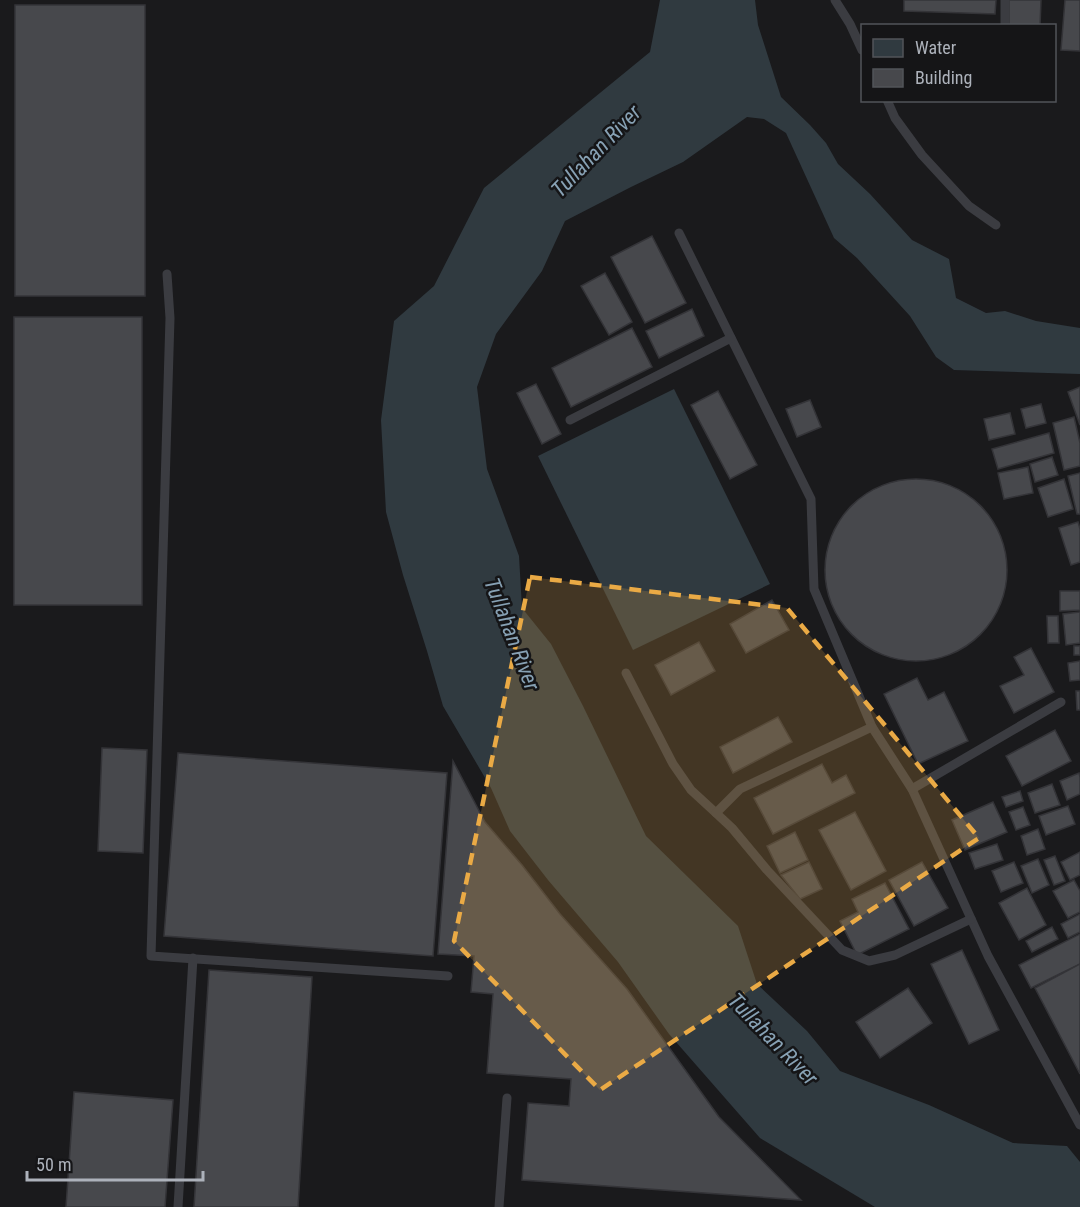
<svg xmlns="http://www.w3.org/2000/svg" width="1080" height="1207" viewBox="0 0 1080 1207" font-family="'Roboto Condensed',sans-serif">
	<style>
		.water { fill: #303a40 }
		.building { fill: #47484c; stroke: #343438; stroke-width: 1.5 }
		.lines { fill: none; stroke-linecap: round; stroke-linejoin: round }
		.lane { stroke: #3b3c41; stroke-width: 9 }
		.marked { fill: #eaaa45; fill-opacity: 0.2; stroke: #eaaa45; stroke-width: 4.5; stroke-dasharray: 12 8; stroke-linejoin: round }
		.labels { text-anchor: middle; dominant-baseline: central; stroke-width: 5; stroke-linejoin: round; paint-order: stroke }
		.water-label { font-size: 22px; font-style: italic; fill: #87a1b4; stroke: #151517 }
	</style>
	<rect width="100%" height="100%" fill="#1a1a1c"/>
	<g class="water">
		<polygon points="660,0 755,0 758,25 781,97 810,125 826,143 838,164 870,194 912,240 949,259 956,298 986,313 1005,311 1036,321 1080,328 1080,374 954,370 936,357 910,316 857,258 834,238 786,133 764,119 747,117 683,162 631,187 565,221 542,271 496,334 477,387 487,469 519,556 522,608 551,644 583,706 646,836 738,926 757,984 807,1031 840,1071 929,1105 1013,1143 1067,1146 1080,1162 1080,1207 875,1207 760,1138 669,1034 618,962 548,880 510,831 491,788 443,706 427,651 403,575 386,512 381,420 394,321 434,286 484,188 650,52"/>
		<polygon points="674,389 770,584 633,650 538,456"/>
	</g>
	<g class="building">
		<polygon points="904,0 996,0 995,14 904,11"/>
		<polygon points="1009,0 1041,0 1040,26 1009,26"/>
		<polygon points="1065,0 1080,0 1080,51 1061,50"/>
		<rect x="15" y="5" width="130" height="291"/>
		<polygon points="652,236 686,303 645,323 611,257"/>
		<polygon points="605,273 632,322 609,335 581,286"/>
		<polygon points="692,309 704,336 659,358 646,331"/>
		<rect x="14" y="317" width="128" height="288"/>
		<polygon points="632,328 652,367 571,407 552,368"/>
		<polygon points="536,384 561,434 542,444 517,393"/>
		<polygon points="1080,387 1080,425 1068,392"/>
		<polygon points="718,391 757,465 730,479 691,405"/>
		<polygon points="810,400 821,427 797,437 786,409"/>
		<polygon points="1041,404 1046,423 1026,428 1021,409"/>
		<polygon points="1010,413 1015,434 989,440 984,419"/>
		<polygon points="1074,417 1080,443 1080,466 1064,470 1053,423"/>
		<polygon points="1049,433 1054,453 998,469 992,449"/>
		<polygon points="1052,457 1058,475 1035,482 1030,464"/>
		<polygon points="1028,467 1033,493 1004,499 998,473"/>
		<polygon points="1080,473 1080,514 1077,514 1068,476"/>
		<polygon points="1064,479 1073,509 1048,517 1038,488"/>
		<circle cx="916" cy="570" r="91"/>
		<polygon points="1078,522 1080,529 1080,562 1071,565 1059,528"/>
		<polygon points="1060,591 1080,591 1080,610 1060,611"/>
		<polygon points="772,600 789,630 746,653 730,624"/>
		<polygon points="1080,612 1080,643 1066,645 1063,614"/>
		<polygon points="1047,616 1058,616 1059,643 1048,643"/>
		<polygon points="699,642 715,671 671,695 655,665"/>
		<rect x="1074" y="646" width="6" height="9"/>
		<polygon points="1031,648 1054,692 1014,713 1000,686 1024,675 1014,657"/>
		<polygon points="1080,661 1080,680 1070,681 1068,663"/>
		<polygon points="917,678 928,700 944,692 968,741 918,764 884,694"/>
		<polygon points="1076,691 1080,691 1080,710 1077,710"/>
		<polygon points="778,717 792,742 733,773 720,747"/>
		<polygon points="1055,730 1071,761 1022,786 1006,756"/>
		<polygon points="102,748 147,750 143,853 98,851"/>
		<polygon points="178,753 447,773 433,956 164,936"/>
		<polygon points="453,761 485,822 522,865 560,914 627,989 719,1117 801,1200 522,1180 528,1103 569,1106 571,1079 487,1073 493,994 471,992 474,956 438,954"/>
		<polygon points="822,764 832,783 846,775 855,793 773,834 754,798"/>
		<polygon points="1079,773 1080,777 1080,794 1067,800 1060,781"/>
		<polygon points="1052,784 1060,805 1035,813 1028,793"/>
		<polygon points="1020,791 1023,801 1006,807 1002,797"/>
		<polygon points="993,802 1007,832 965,850 952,820"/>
		<polygon points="1068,806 1075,824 1046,835 1039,816"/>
		<polygon points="1023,807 1030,825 1016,830 1009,812"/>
		<polygon points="855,812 886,871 851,890 819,830"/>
		<polygon points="1038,829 1045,849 1027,855 1021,836"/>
		<polygon points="795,832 808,860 780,873 767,846"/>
		<polygon points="997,844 1003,860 975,869 969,853"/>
		<polygon points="1080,852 1080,875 1070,880 1061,862"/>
		<polygon points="1055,856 1065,881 1054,885 1044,860"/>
		<polygon points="1038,859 1049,885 1032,893 1021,866"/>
		<polygon points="809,862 822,889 800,899 781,875"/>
		<polygon points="922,862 948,908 914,926 889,880"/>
		<polygon points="1014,862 1023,883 1001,892 992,871"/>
		<polygon points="1074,880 1080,891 1080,912 1068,918 1053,891"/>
		<polygon points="885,883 909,929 857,955 840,921 858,912 852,899"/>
		<polygon points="1027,888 1046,925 1019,940 999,903"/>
		<polygon points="1080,914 1080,932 1068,938 1061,924"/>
		<polygon points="1052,927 1058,939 1032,952 1026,941"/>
		<polygon points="1080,934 1080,964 1031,988 1019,965"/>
		<polygon points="962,950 999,1030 969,1044 931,964"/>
		<polygon points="1080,964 1080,1074 1035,988"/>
		<polygon points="209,970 312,977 298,1207 194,1207"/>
		<polygon points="908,988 932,1023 880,1058 856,1022"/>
		<polygon points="74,1092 173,1100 165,1207 66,1207"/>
	</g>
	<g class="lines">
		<g class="lane">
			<polyline points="835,0 850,24 862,50"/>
			<polyline points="1005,26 1005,0"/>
			<polyline points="887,100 895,118 922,155 969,206 996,225"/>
			<polyline points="679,233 811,499 814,589 872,727 912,789 988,956 1080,1125"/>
			<polyline points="167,274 170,318 151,956 448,976"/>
			<polyline points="570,420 731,338"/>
			<polyline points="626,673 673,764 691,790 716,813"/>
			<polyline points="872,727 740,789 716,813 732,828 767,870 842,950 869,961 895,955 971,919"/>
			<polyline points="912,789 1061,702"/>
			<polyline points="178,1207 193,958"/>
			<polyline points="499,1207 507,1098"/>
		</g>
	</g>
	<path class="marked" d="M 530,577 L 787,608 L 979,838 L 600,1090 L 454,941 Z"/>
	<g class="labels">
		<g class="water-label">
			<text transform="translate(596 151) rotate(-46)">Tullahan River</text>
			<text transform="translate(512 634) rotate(69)">Tullahan River</text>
			<text transform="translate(773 1039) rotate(46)">Tullahan River</text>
		</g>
	</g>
	<rect x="861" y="24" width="195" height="78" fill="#151517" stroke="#525459" stroke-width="1.5"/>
	<rect x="873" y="39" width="30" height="18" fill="#303a40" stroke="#525459" stroke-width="1.5"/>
	<text x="915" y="54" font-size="18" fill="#adb2bb">Water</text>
	<rect x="873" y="69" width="30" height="18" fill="#47484c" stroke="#525459" stroke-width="1.5"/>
	<text x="915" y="84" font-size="18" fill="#adb2bb">Building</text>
	<path d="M27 1171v9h176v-9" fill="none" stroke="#adb2bb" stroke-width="3"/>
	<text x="36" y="1171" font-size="18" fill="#adb2bb" stroke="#151517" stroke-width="4.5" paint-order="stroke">50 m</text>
</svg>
